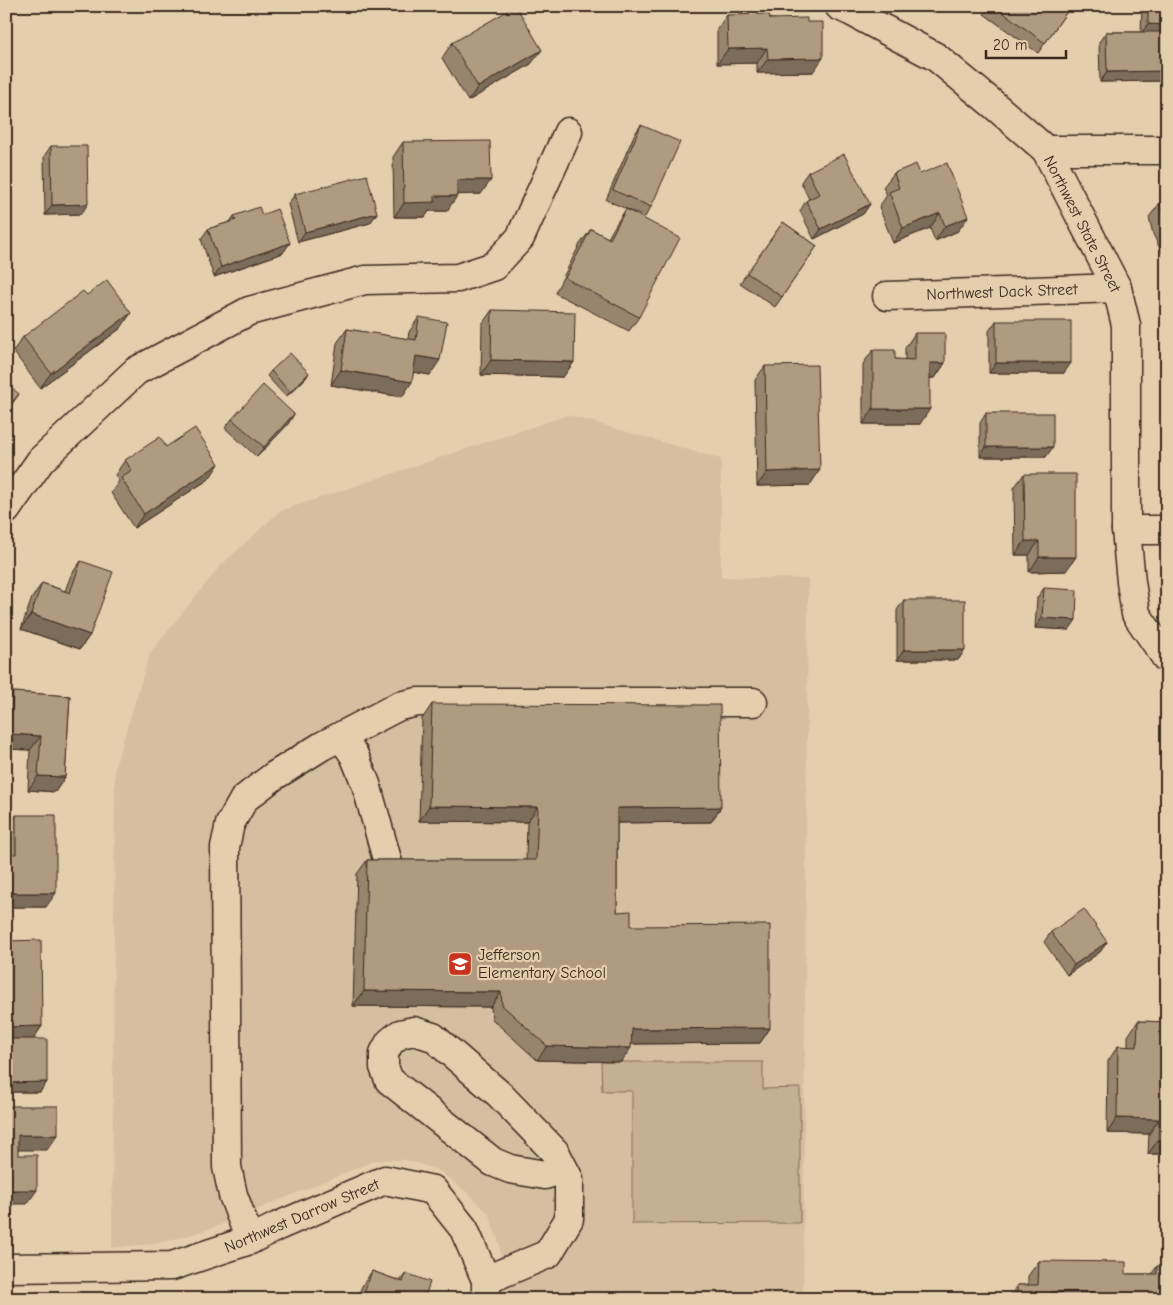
<svg xmlns="http://www.w3.org/2000/svg" width="1173" height="1305" viewBox="0 0 1173 1305" font-family="'Comic Neue',sans-serif">
	<style>
		.built { fill: #d5bfa0 }
		.green { fill: #c6b093; stroke: #806d58 }
		.lines { fill: none; stroke-linecap: round; stroke-linejoin: round }
		.minor-casing { stroke: #3b2a1e; stroke-width: 31 }
		.minor { stroke: #e5cead; stroke-width: 28 }
		.wall { fill: #98856e; stroke: #3b2a1e }
		.shaded-wall { fill: #7c6c5a; stroke: #3b2a1e }
		.building { fill: #b19b80; stroke: #3b2a1e }
		.labels { text-anchor: middle; dominant-baseline: central; stroke-width: 4.5; stroke-linejoin: round; paint-order: stroke }
		.street-label { font-size: 16px; fill: #3b2a1e; stroke: #e5cead }
		.poi-label { font-size: 16px; fill: #3b2a1e; stroke: #e5cead; text-anchor: start }
	</style>
	<rect width="100%" height="100%" fill="#e5cead"/>
	<filter id="ink" filterUnits="userSpaceOnUse"><feTurbulence type="fractalNoise" baseFrequency=".02" numOctaves="2"/><feDisplacementMap in="SourceGraphic" scale="10" xChannelSelector="R" yChannelSelector="G"/><feConvolveMatrix kernelMatrix="1 2 1 2 8 2 1 2 1" color-interpolation-filters="sRGB"/></filter>
	<g filter="url(#ink)">
		<polygon class="built" points="568,415 721,459 721,577 808,579 803,1299 501,1299 500,1246 489,1214 469,1194 438,1170 407,1160 376,1160 215,1227 191,1235 159,1243 112,1248 115,767 150,653 220,566 280,511"/>
		<polygon class="green" points="601,1062 763,1062 763,1089 800,1088 800,1223 632,1224 632,1091 602,1091"/>
		<g class="lines">
			<defs>
				<g id="minor">
					<polyline points="839,6 852,12 936,57 994,105 1046,150 1117,288 1126,325 1126,530 1131,582 1136,614 1167,659"/>
					<polyline points="1046,150 1167,150"/>
					<polyline points="887,296 1117,288"/>
					<polyline points="6,510 41,460 136,371 249,311 365,280 458,278 494,266 520,238 568,132"/>
					<polyline points="1126,530 1167,530"/>
					<polyline points="341,736 354,755 366,784 388,863"/>
					<polyline points="250,1240 233,1195 227,1167 225,847 230,824 244,799 274,776 322,746 399,706 418,702 753,702"/>
					<polyline points="6,1268 172,1266 250,1240 278,1226 385,1180 433,1190 464,1229 486,1280 486,1298"/>
					<polyline points="486,1280 548,1254 569,1219 569,1179 555,1152 499,1094 433,1037 414,1031 400,1034 390,1042 384,1053 384,1067 389,1080 493,1162 510,1169 545,1175 563,1169"/>
				</g>
			</defs>
			<use href="#minor" class="minor-casing"/>
			<use href="#minor" class="minor"/>
		</g>
		<g class="wall">
			<polygon points="989,6 1063,6 1068,10 1038,53 984,14"/>
			<polygon points="1142,6 1167,6 1167,35 1165,35 1166,71 1159,81 1100,82 1099,42 1106,32 1141,32"/>
			<polygon points="727,15 807,22 813,72 757,73 757,63 717,64 717,29"/>
			<polygon points="452,43 531,64 468,101 442,58"/>
			<polygon points="641,125 651,207 645,217 606,200 634,135"/>
			<polygon points="403,142 481,194 457,194 447,211 429,211 425,217 394,217 393,157"/>
			<polygon points="51,146 81,214 45,215 44,156"/>
			<polygon points="808,172 870,204 863,214 814,239 800,211 806,201 809,199 801,182"/>
			<polygon points="894,173 920,174 958,231 935,241 930,228 893,243 879,207 887,195 883,187"/>
			<polygon points="295,194 377,213 370,223 298,242 288,204"/>
			<polygon points="1160,203 1167,203 1167,263 1153,234 1149,217"/>
			<polygon points="626,209 639,317 629,331 555,293 580,244 591,229 608,238 616,224"/>
			<polygon points="262,215 283,253 214,277 201,239 208,229 230,222 234,216"/>
			<polygon points="783,222 817,246 775,307 740,283"/>
			<polygon points="87,295 121,328 40,388 13,351 23,337"/>
			<polygon points="492,310 574,362 563,377 481,375 482,324"/>
			<polygon points="419,317 430,375 414,372 402,397 331,385 337,343 347,329 408,339 409,332"/>
			<polygon points="996,321 1064,373 989,373 989,331"/>
			<polygon points="915,333 945,363 935,378 930,378 920,424 863,424 863,364 873,350 895,359 905,360 905,348"/>
			<polygon points="765,366 810,485 757,486 755,380"/>
			<polygon points="271,371 306,378 286,397 267,376"/>
			<polygon points="986,413 1046,457 980,457 980,423"/>
			<polygon points="294,414 288,424 257,457 225,428 232,419"/>
			<polygon points="166,447 209,479 134,528 111,493 119,481 115,475 125,460"/>
			<polygon points="1024,474 1066,571 1029,572 1029,555 1015,555 1014,488"/>
			<polygon points="81,561 90,635 80,649 21,629 32,598 42,583 65,591 71,575"/>
			<polygon points="1044,588 1069,630 1035,628 1037,598"/>
			<polygon points="904,600 965,650 958,660 897,660 897,610"/>
			<polygon points="13,692 70,696 65,777 55,792 28,790 30,750 6,749 6,701"/>
			<polygon points="432,704 721,807 711,822 617,823 617,912 631,926 770,1028 760,1043 631,1044 621,1062 537,1060 492,1019 491,1007 353,1006 357,874 367,860 526,860 527,822 419,821 422,719"/>
			<polygon points="16,815 46,907 6,907 6,829"/>
			<polygon points="1051,932 1107,942 1100,952 1067,975 1044,942"/>
			<polygon points="8,941 42,1026 33,1039 47,1082 40,1092 6,1092 6,944"/>
			<polygon points="1138,1021 1167,1022 1167,1154 1148,1154 1149,1134 1107,1133 1108,1061 1118,1046 1128,1047 1128,1036"/>
			<polygon points="1039,1261 1126,1274 1152,1274 1157,1266 1167,1299 1008,1299 1017,1285 1028,1285 1028,1276"/>
			<polygon points="372,1271 400,1281 406,1273 424,1299 357,1299 362,1286"/>
		</g>
		<g class="shaded-wall">
			<polygon points="1148,24 1167,25 1167,35 1141,34"/>
			<polygon points="767,48 757,63 717,64 728,49"/>
			<polygon points="542,50 531,64 468,101 478,87"/>
			<polygon points="823,58 813,72 757,73 768,59"/>
			<polygon points="1166,71 1159,81 1100,82 1107,72"/>
			<polygon points="457,180 491,180 481,194 446,195"/>
			<polygon points="435,196 457,196 447,211 429,211 425,217 394,217 404,203"/>
			<polygon points="88,204 81,214 45,215 52,205"/>
			<polygon points="870,204 863,214 814,239 821,229"/>
			<polygon points="377,213 370,223 298,242 305,232"/>
			<polygon points="940,213 930,228 893,243 903,228"/>
			<polygon points="968,217 958,231 935,241 945,226"/>
			<polygon points="290,243 283,253 214,277 221,267"/>
			<polygon points="131,313 121,328 40,388 51,373"/>
			<polygon points="416,356 440,360 430,375 406,371"/>
			<polygon points="491,360 574,362 563,377 481,375"/>
			<polygon points="930,363 945,363 935,378 920,378"/>
			<polygon points="996,363 1071,363 1064,373 989,373"/>
			<polygon points="341,370 412,382 402,397 331,385"/>
			<polygon points="309,373 306,378 286,397 290,392"/>
			<polygon points="19,394 12,404 6,410 6,409"/>
			<polygon points="873,409 930,409 920,424 863,424"/>
			<polygon points="294,414 288,424 257,457 264,447"/>
			<polygon points="986,447 1053,447 1046,457 980,457"/>
			<polygon points="219,464 209,479 134,528 144,514"/>
			<polygon points="820,470 810,485 757,486 767,472"/>
			<polygon points="1025,541 1039,541 1029,555 1015,555"/>
			<polygon points="1039,557 1076,557 1066,571 1029,572"/>
			<polygon points="31,614 90,635 80,649 21,629"/>
			<polygon points="1042,618 1076,620 1069,630 1035,628"/>
			<polygon points="904,650 965,650 958,660 897,660"/>
			<polygon points="10,734 41,736 30,750 6,749 6,739"/>
			<polygon points="38,776 65,777 55,792 28,790"/>
			<polygon points="429,806 538,807 527,822 419,821"/>
			<polygon points="721,807 711,822 606,823 617,808"/>
			<polygon points="6,893 56,893 46,907 6,907"/>
			<polygon points="1107,942 1100,952 1067,975 1074,965"/>
			<polygon points="364,991 501,992 491,1007 353,1006"/>
			<polygon points="42,1026 32,1041 6,1041 6,1027"/>
			<polygon points="770,1028 760,1043 622,1044 632,1029"/>
			<polygon points="547,1046 631,1048 621,1062 537,1060"/>
			<polygon points="47,1082 40,1092 6,1092 6,1083"/>
			<polygon points="1117,1118 1159,1119 1149,1134 1107,1133"/>
			<polygon points="18,1135 58,1135 47,1150 8,1150"/>
			<polygon points="1158,1140 1167,1140 1167,1154 1148,1154"/>
			<polygon points="6,1190 37,1190 27,1204 6,1204"/>
			<polygon points="1051,1292 1094,1292 1089,1299 1046,1299"/>
		</g>
		<g class="building">
			<polygon points="516,6 542,50 478,87 452,43"/>
			<polygon points="994,6 1063,6 1068,10 1045,43"/>
			<polygon points="1148,6 1167,6 1167,25 1148,24"/>
			<polygon points="769,14 770,19 807,18 807,22 823,22 823,58 768,59 767,48 728,49 727,15"/>
			<polygon points="1106,32 1165,32 1166,71 1107,72"/>
			<polygon points="641,125 680,142 651,207 613,190"/>
			<polygon points="490,141 491,180 457,180 457,196 435,196 435,202 404,203 403,142"/>
			<polygon points="51,146 87,146 88,204 52,205"/>
			<polygon points="844,154 870,204 821,229 806,201 819,194 808,172"/>
			<polygon points="947,163 968,217 945,226 940,213 903,228 889,192 899,188 894,173 916,164 920,174"/>
			<polygon points="367,175 377,213 305,232 295,194"/>
			<polygon points="1160,203 1167,203 1167,226 1163,219"/>
			<polygon points="259,207 262,215 277,209 290,243 221,267 208,229 236,220 234,216"/>
			<polygon points="626,209 680,238 639,317 565,278 591,229 610,239"/>
			<polygon points="783,222 817,246 782,297 747,273"/>
			<polygon points="107,280 131,313 51,373 23,337 83,291 87,295"/>
			<polygon points="492,310 575,312 574,362 491,360"/>
			<polygon points="419,317 447,322 440,360 416,356 412,382 341,370 347,329 416,340"/>
			<rect x="996" y="321" width="75" height="42"/>
			<polygon points="915,333 945,333 945,363 930,363 930,409 873,409 873,350 895,350 895,359 915,360"/>
			<polygon points="290,353 309,373 290,392 271,371"/>
			<polygon points="817,365 820,470 767,472 765,366"/>
			<polygon points="6,383 19,394 6,409"/>
			<polygon points="263,385 294,414 264,447 232,419"/>
			<rect x="986" y="413" width="67" height="34"/>
			<polygon points="195,428 219,464 144,514 121,478 132,471 125,460 160,437 166,447"/>
			<polygon points="1024,474 1076,474 1076,557 1039,557 1039,541 1025,541"/>
			<polygon points="81,561 113,572 90,635 31,614 42,583 70,593"/>
			<polygon points="1044,588 1077,590 1076,620 1042,618"/>
			<rect x="904" y="600" width="61" height="50"/>
			<polygon points="13,692 70,696 65,777 38,776 41,736 10,734"/>
			<polygon points="432,704 720,705 721,807 617,808 617,912 631,911 631,926 770,925 770,1028 632,1029 631,1048 547,1046 502,1005 501,992 364,991 367,860 536,860 538,807 429,806"/>
			<polygon points="16,815 56,815 56,893 6,893 6,854 16,854"/>
			<polygon points="1084,909 1107,942 1074,965 1051,932"/>
			<polygon points="41,940 42,1026 6,1027 6,968 9,968 8,941"/>
			<polygon points="1138,1021 1167,1022 1167,1140 1158,1140 1159,1119 1117,1118 1118,1046 1137,1047"/>
			<polygon points="6,1039 47,1039 47,1082 6,1083"/>
			<polygon points="6,1106 58,1106 58,1135 18,1135 18,1155 37,1155 37,1190 6,1190"/>
			<polygon points="1039,1261 1126,1262 1126,1274 1157,1274 1157,1266 1167,1267 1167,1299 1094,1299 1094,1292 1051,1292 1051,1299 1017,1299 1017,1285 1038,1285"/>
			<polygon points="372,1271 403,1282 406,1273 430,1282 424,1299 362,1299"/>
		</g>
	</g>
	<defs>
		<symbol id="school-square" viewBox="-11 -11 22 22"><rect x="-9" y="-9" width="18" height="18" rx="4" fill="#c8321e" stroke="#e5cead"/><path d="M0-5L7-2L0 1L-7-2ZM-4 1L0 2.5L4 1V4Q0 6-4 4Z" fill="#fff"/></symbol>
	</defs>
	<g fill-rule="evenodd">
		<use href="#school-square" x="446" y="950" width="28" height="28"/>
	</g>
	<g class="labels">
		<g class="street-label">
			<text transform="translate(1082 224) rotate(63)">Northwest State Street</text>
			<text transform="translate(1002 292) rotate(-2)">Northwest Dack Street</text>
			<text transform="translate(302 1216) rotate(-23)">Northwest Darrow Street</text>
		</g>
		<g class="poi-label">
			<text x="478" y="955">Jefferson<tspan x="478" dy="18">Elementary School</tspan></text>
		</g>
	</g>
	<rect width="1173" height="1305" fill="none" stroke="#e5cead" stroke-width="25"/>
	<rect x="12" y="12" width="1148" height="1280" fill="none" stroke="#3b2a1e" stroke-width="2" filter="url(#ink)"/>
	<path d="M986 50v8h80v-8" fill="none" stroke="#3b2a1e" stroke-width="2.5"/>
	<text x="993" y="50" font-size="15" fill="#3b2a1e" stroke="#e5cead" stroke-width="4" paint-order="stroke">20 m</text>
</svg>
